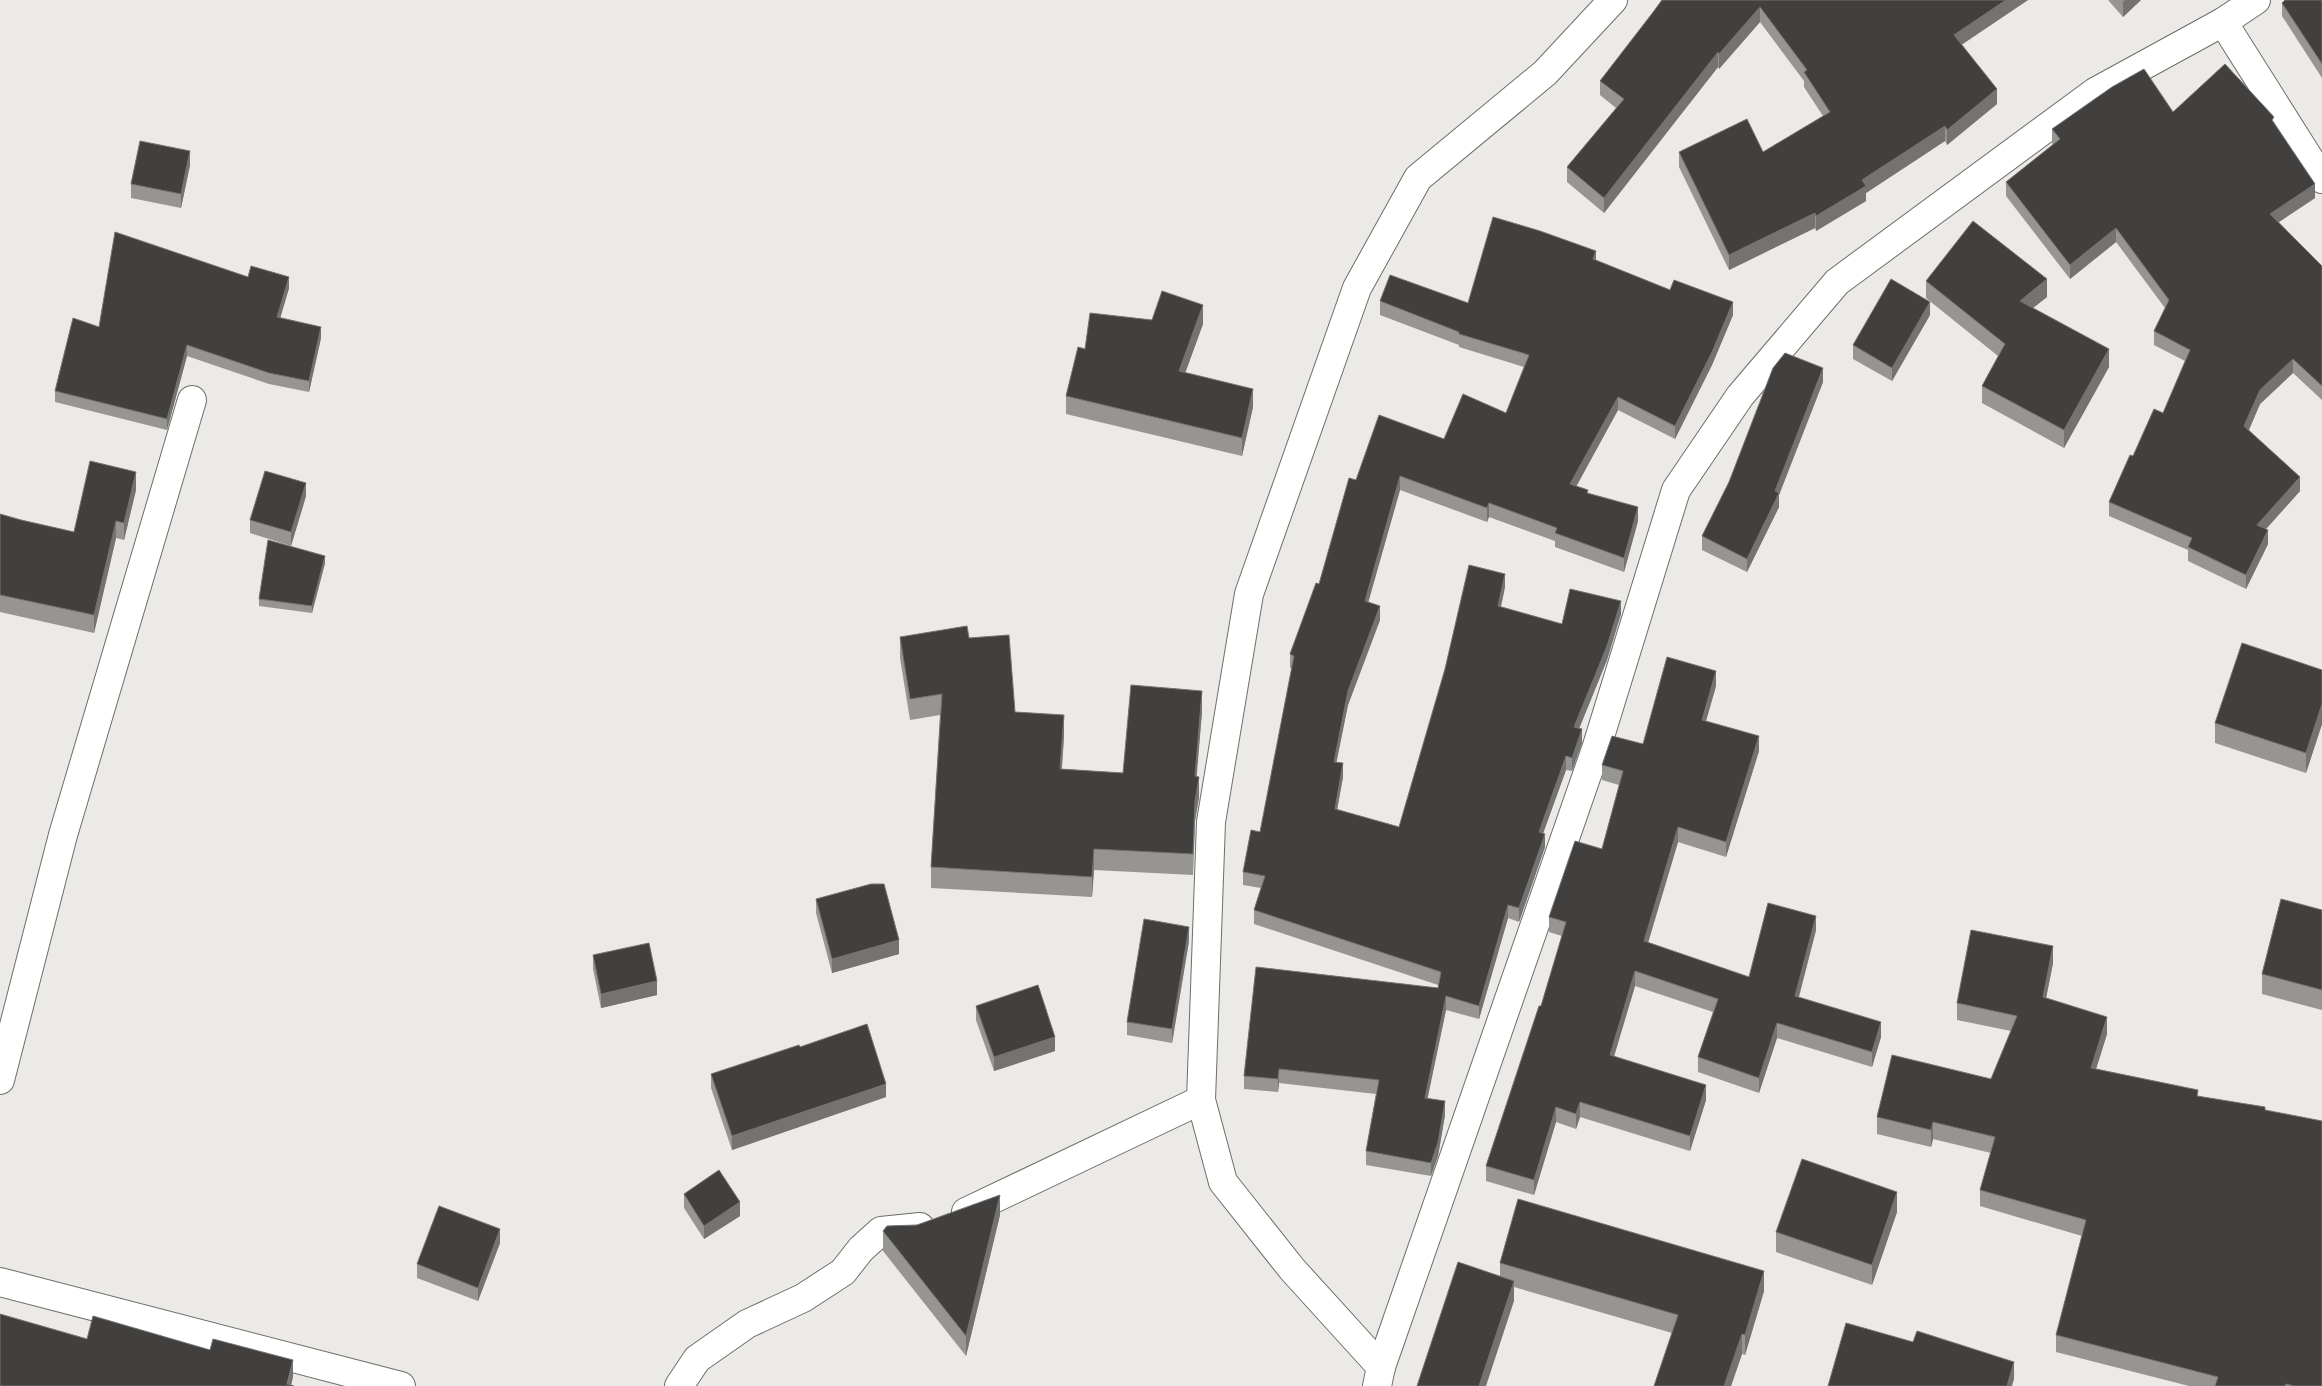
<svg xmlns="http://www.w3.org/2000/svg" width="2322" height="1386" viewBox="0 0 2322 1386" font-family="Rubik,sans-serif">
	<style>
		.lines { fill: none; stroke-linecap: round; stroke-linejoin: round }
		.minor-casing { stroke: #6e6d6a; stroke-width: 30 }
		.minor { stroke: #fff; stroke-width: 28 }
		.wall { fill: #979592 }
		.shaded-wall { fill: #757371 }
		.building { fill: #42403e; stroke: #757371 }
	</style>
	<rect width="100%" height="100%" fill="#eceae7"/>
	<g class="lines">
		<defs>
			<g id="minor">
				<polyline points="2223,22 2322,179"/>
				<polyline points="0,1080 63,835 192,400"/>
				<polyline points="966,1212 1201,1100"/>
				<polyline points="0,1282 401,1386"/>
				<polyline points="1381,1367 1292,1269 1223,1182 1201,1100 1211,822 1249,594 1357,288 1418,178 1545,73 1613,0"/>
				<polyline points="679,1386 697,1359 747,1324 803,1298 843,1272 861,1249 881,1231 920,1227"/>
				<polyline points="1377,1386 1381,1367 1597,746 1676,490 1740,396 1837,282 2095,92 2223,22 2256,0"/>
			</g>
		</defs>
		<use href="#minor" class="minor-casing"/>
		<use href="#minor" class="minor"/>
	</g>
	<g class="wall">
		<polygon points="1662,0 2028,0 1961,44 1997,104 1947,145 1945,141 1866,193 1866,201 1816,231 1815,228 1729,270 1679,167 1679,152 1763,152 1823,116 1804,87 1804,81 1760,22 1719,69 1718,67 1604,213 1567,182 1567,167 1616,108 1600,95 1600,81 1654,11"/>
		<polygon points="2108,0 2141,0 2123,17"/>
		<polygon points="2322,0 2322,78 2282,16 2282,3"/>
		<polygon points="2173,112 2274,122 2315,198 2279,222 2322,266 2322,400 2293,373 2260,404 2249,430 2300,491 2266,529 2268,544 2246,589 2188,561 2188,550 2109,516 2109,502 2133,456 2163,413 2185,361 2154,345 2154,331 2165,308 2116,242 2070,279 2006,196 2006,182 2053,145 2052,143 2052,129"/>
		<polygon points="190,165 181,208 131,198 131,184"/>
		<polygon points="1596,260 1733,315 1712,365 1675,439 1618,410 1576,486 1638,521 1624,572 1555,547 1555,541 1489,517 1487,522 1400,490 1368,602 1380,620 1348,705 1336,762 1343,777 1337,809 1399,827 1505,587 1501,607 1562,624 1621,614 1607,660 1579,729 1582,743 1572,771 1566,770 1543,833 1545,847 1519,922 1508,918 1479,1019 1446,1010 1427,1098 1445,1115 1438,1156 1431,1176 1366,1165 1366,1151 1376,1094 1279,1083 1278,1092 1244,1089 1244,1076 1438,988 1438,985 1254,924 1254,910 1261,888 1243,885 1243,872 1260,832 1292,668 1290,668 1290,654 1319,584 1356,480 1444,439 1506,413 1524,367 1459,347 1459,345 1380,315 1380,301 1468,303"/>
		<polygon points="248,277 289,288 280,318 321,338 309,392 269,384 187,356 167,430 55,402 55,391 99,327"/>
		<polygon points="1926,281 2047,297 2033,308 2109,367 2064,448 1982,403 1982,386 1998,356 1926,298"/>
		<polygon points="1930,315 1892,381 1853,359 1853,345"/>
		<polygon points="1152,320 1203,324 1185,373 1253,407 1242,456 1066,414 1066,396 1085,349"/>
		<polygon points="1823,382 1779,495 1779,507 1747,572 1702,550 1702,536 1729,482"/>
		<polygon points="136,490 124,540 116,538 94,633 0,612 0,514 21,520 74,532"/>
		<polygon points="306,496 291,546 250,533 250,520"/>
		<polygon points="325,563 312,613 259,606 259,599"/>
		<polygon points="900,637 969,638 1015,712 1064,736 1062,769 1123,773 1202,712 1196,777 1199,797 1195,821 1193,875 1094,870 1092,897 931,888 931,867 940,715 910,720 900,658"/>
		<polygon points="2322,670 2322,724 2306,773 2215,743 2215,723"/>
		<polygon points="1716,686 1706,721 1759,751 1726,857 1678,842 1648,943 1749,977 1816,930 1799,997 1881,1037 1872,1067 1777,1038 1759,1093 1698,1072 1698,1057 1713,1012 1635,986 1614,1056 1706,1100 1690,1151 1580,1117 1576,1129 1556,1122 1534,1195 1486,1181 1486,1166 1541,1006 1562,936 1549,932 1549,917 1602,849 1619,785 1602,780 1602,765 1643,744"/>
		<polygon points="816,899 899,954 832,973 816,913"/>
		<polygon points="2322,910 2322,1010 2262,994 2262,974"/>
		<polygon points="1189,941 1172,1043 1127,1035 1127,1022"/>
		<polygon points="593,955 657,995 601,1008 593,969"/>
		<polygon points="2053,963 2046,998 2107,1034 2096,1069 2198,1096 2265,1110 2322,1386 2189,1386 2056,1352 2056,1335 2082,1236 1980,1206 1980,1190 1991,1153 1933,1139 1931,1147 1877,1134 1877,1117 1991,1079 2011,1031 1957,1020 1957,1003"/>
		<polygon points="976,1006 1055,1051 994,1071 976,1020"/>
		<polygon points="800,1047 886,1097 732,1150 711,1088 711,1074"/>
		<polygon points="684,1194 740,1216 704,1239 684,1208"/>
		<polygon points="1897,1212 1872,1285 1776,1252 1776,1232"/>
		<polygon points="1000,1215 966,1356 883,1251 883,1231"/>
		<polygon points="500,1243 478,1301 417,1278 417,1264"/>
		<polygon points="1500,1263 1764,1291 1745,1355 1742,1354 1731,1386 1654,1386 1672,1333 1514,1287 1514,1301 1500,1276"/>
	</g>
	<g class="shaded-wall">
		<polygon points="2006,0 2028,0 1954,50 1954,35"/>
		<polygon points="2125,0 2141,0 2123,17 2123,2"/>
		<polygon points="1760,7 1760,22 1719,69 1719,54"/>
		<polygon points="1718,52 1718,67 1604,213 1604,198"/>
		<polygon points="1997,89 1997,104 1947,145 1947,130"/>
		<polygon points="1945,126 1945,141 1866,193 1866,201 1816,231 1816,216 1862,180"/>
		<polygon points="190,151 190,165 181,208 181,194"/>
		<polygon points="2315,184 2315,198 2270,228 2270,214"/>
		<polygon points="1815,213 1815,228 1729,270 1729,255"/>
		<polygon points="2116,228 2116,242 2070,279 2070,265"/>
		<polygon points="1596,251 1596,265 1593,259"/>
		<polygon points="289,277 289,288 277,329 277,317"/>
		<polygon points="2047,279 2047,297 2020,318 2020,301"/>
		<polygon points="1733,302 1733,315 1712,365 1675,439 1675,426"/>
		<polygon points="1930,302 1930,315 1892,381 1892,368"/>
		<polygon points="1203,305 1203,324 1179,390 1179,371"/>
		<polygon points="321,327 321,338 309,392 309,381"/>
		<polygon points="187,345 187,356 167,430 167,419"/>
		<polygon points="2109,349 2109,367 2064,448 2064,430"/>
		<polygon points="2293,359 2293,373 2260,404 2244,441 2244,426 2260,390"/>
		<polygon points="1823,368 1823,382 1779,495 1779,507 1747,572 1747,559 1775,491"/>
		<polygon points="1253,389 1253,407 1242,456 1242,438"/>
		<polygon points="1618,397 1618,410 1570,498 1570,484"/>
		<polygon points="136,472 136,490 124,540 124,523"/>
		<polygon points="1400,476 1400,490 1365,614 1365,601"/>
		<polygon points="2300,477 2300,491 2257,539 2257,525"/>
		<polygon points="306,483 306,496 291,546 291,532"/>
		<polygon points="1489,503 1489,517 1487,522 1487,508"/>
		<polygon points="1638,507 1638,521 1624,572 1624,558"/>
		<polygon points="116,521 116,538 94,633 94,615"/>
		<polygon points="2268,530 2268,544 2246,589 2246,575"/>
		<polygon points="325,556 325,563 312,613 312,606"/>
		<polygon points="1505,574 1505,587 1498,619 1498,606"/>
		<polygon points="1621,601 1621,614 1607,660 1574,741 1574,727"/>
		<polygon points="1380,606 1380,620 1348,705 1334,775 1334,762 1348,691"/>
		<polygon points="1716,671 1716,686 1702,735 1702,720"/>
		<polygon points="1202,691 1202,712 1195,797 1195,776"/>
		<polygon points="2322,704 2322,724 2306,773 2306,753"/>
		<polygon points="1064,715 1064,736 1060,790 1060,769"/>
		<polygon points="1582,729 1582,743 1572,771 1572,758"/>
		<polygon points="1759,736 1759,751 1726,857 1726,842"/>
		<polygon points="1566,756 1566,770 1539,845 1539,832"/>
		<polygon points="1343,763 1343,777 1335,822 1335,809"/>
		<polygon points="1199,777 1199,797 1195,821 1193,875 1195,801"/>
		<polygon points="1678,827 1678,842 1644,956 1644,941"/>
		<polygon points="1545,834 1545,847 1519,922 1519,908"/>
		<polygon points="1094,849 1094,870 1092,897 1092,877"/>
		<polygon points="1508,905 1508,918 1479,1019 1479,1006"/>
		<polygon points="1816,916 1816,930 1795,1011 1795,996"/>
		<polygon points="1189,927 1189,941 1172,1043 1172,1029"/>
		<polygon points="899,940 899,954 832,973 832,959"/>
		<polygon points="2053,946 2053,963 2043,1014 2043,997"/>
		<polygon points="1635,971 1635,986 1610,1070 1610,1055"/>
		<polygon points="657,981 657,995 601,1008 601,994"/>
		<polygon points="1446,996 1446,1010 1425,1111 1425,1098"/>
		<polygon points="2107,1017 2107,1034 2091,1085 2091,1068"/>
		<polygon points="1881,1022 1881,1037 1872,1067 1872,1052"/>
		<polygon points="1777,1023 1777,1038 1759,1093 1759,1078"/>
		<polygon points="1055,1037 1055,1051 994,1071 994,1057"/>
		<polygon points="1279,1069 1279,1083 1278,1092 1278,1079"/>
		<polygon points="886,1084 886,1097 732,1150 732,1136"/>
		<polygon points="1706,1085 1706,1100 1690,1151 1690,1136"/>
		<polygon points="1445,1101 1445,1115 1438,1156 1431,1176 1431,1163"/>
		<polygon points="1580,1102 1580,1117 1576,1129 1576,1114"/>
		<polygon points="1556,1107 1556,1122 1534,1195 1534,1180"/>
		<polygon points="1933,1122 1933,1139 1931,1147 1931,1130"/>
		<polygon points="1897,1192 1897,1212 1872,1285 1872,1265"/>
		<polygon points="1000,1195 1000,1215 966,1356 966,1336"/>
		<polygon points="740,1202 740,1216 704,1239 704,1226"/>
		<polygon points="500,1229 500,1243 478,1301 478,1288"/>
		<polygon points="1764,1271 1764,1291 1745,1355 1745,1335"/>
		<polygon points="1514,1281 1514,1301 1486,1386 1479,1386"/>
		<polygon points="1742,1334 1742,1354 1731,1386 1724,1386"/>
		<polygon points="293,1360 293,1377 291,1386 287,1386"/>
		<polygon points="2014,1362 2014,1379 2012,1386 2007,1386"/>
	</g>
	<g class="building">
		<polygon points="1662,0 2006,0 1954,35 1997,89 1947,130 1945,126 1862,180 1866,186 1816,216 1815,213 1729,255 1679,152 1747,119 1763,152 1830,112 1804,72 1807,70 1760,7 1719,54 1718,52 1604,198 1567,167 1624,99 1600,81 1654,11"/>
		<polygon points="2285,0 2322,0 2322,64 2282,3"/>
		<polygon points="2225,64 2274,117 2272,120 2315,184 2270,214 2322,266 2322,386 2293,359 2260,390 2244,426 2300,477 2257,525 2268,530 2246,575 2188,547 2192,538 2109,502 2130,455 2133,456 2154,409 2163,413 2190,350 2154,331 2169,300 2116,228 2070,265 2006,182 2060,139 2052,129 2112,87 2144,69 2173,112"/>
		<polygon points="140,141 190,151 181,194 131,184"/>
		<polygon points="1493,217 1540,231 1596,251 1593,259 1670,290 1674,280 1733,302 1712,352 1675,426 1618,397 1570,484 1588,490 1587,493 1638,507 1624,558 1555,533 1557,528 1489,503 1487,508 1400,476 1365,601 1380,606 1348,691 1334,762 1343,763 1335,809 1399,827 1445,669 1469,565 1505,574 1498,606 1562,624 1570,589 1621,601 1607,646 1574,727 1582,729 1572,758 1566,756 1539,832 1545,834 1519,908 1508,905 1479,1006 1446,996 1425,1098 1445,1101 1438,1142 1431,1163 1366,1151 1379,1080 1279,1069 1278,1079 1244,1076 1256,967 1438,988 1441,972 1254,910 1265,876 1243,872 1251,830 1260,832 1294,656 1290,654 1316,583 1319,584 1349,478 1356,480 1379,415 1444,439 1463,394 1506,413 1529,355 1459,334 1459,332 1380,301 1390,275 1468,303"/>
		<polygon points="1973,221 2047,279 2020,301 2109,349 2064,430 1982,386 2005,344 1926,281"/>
		<polygon points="115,232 248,277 251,266 289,277 277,317 321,327 309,381 269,373 187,345 167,419 55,391 73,318 99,327"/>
		<polygon points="1891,279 1930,302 1892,368 1853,345"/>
		<polygon points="1162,291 1203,305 1179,371 1253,389 1242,438 1066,396 1078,347 1085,349 1090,313 1152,320"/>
		<polygon points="1785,353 1823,368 1775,491 1779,493 1747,559 1702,536 1729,482 1773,368"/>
		<polygon points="90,461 136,472 124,523 116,521 94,615 0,595 0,514 21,520 74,532"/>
		<polygon points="265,471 306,483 291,532 250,520"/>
		<polygon points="268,540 325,556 312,606 259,599"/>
		<polygon points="967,626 969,638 1009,635 1015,712 1064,715 1060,769 1123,773 1131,685 1202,691 1195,776 1199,777 1195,801 1193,854 1094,849 1092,877 931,867 942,694 910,699 900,637"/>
		<polygon points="2242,643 2322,670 2322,704 2306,753 2215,723"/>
		<polygon points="1667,657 1716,671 1702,720 1759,736 1726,842 1678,827 1644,941 1749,977 1768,903 1816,916 1795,996 1881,1022 1872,1052 1777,1023 1759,1078 1698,1057 1718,999 1635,971 1610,1055 1706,1085 1690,1136 1580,1102 1576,1114 1556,1107 1534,1180 1486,1166 1539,1006 1541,1006 1566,922 1549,917 1575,841 1602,849 1623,771 1602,765 1612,736 1643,744"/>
		<polygon points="871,884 884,884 899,940 832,959 816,899"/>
		<polygon points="2281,899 2322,910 2322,990 2262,974"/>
		<polygon points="1144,919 1189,927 1172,1029 1127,1022"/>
		<polygon points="1971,930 2053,946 2043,997 2107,1017 2091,1068 2198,1090 2197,1096 2265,1107 2265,1110 2322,1121 2322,1386 2294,1386 2286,1384 2285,1386 2215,1386 2218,1377 2056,1335 2086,1220 1980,1190 1995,1137 1933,1122 1931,1130 1877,1117 1892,1055 1991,1079 2017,1016 1957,1003"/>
		<polygon points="649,943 657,981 601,994 593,955"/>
		<polygon points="1038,985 1055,1037 994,1057 976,1006"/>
		<polygon points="867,1024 886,1084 732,1136 711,1074 799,1045 800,1047"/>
		<polygon points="1802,1159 1897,1192 1872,1265 1776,1232"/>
		<polygon points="719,1170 740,1202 704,1226 684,1194"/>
		<polygon points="1000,1195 966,1336 883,1231 887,1226 917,1225"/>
		<polygon points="1518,1199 1764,1271 1745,1335 1742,1334 1724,1386 1654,1386 1678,1315 1500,1263"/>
		<polygon points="439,1206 500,1229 478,1288 417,1264"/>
		<polygon points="1458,1262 1514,1281 1479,1386 1417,1386"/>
		<polygon points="0,1314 87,1339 93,1316 210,1350 213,1339 293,1360 287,1384 294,1386 0,1386"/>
		<polygon points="1846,1323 1913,1342 1917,1331 2014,1362 2007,1386 1828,1386"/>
	</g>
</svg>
